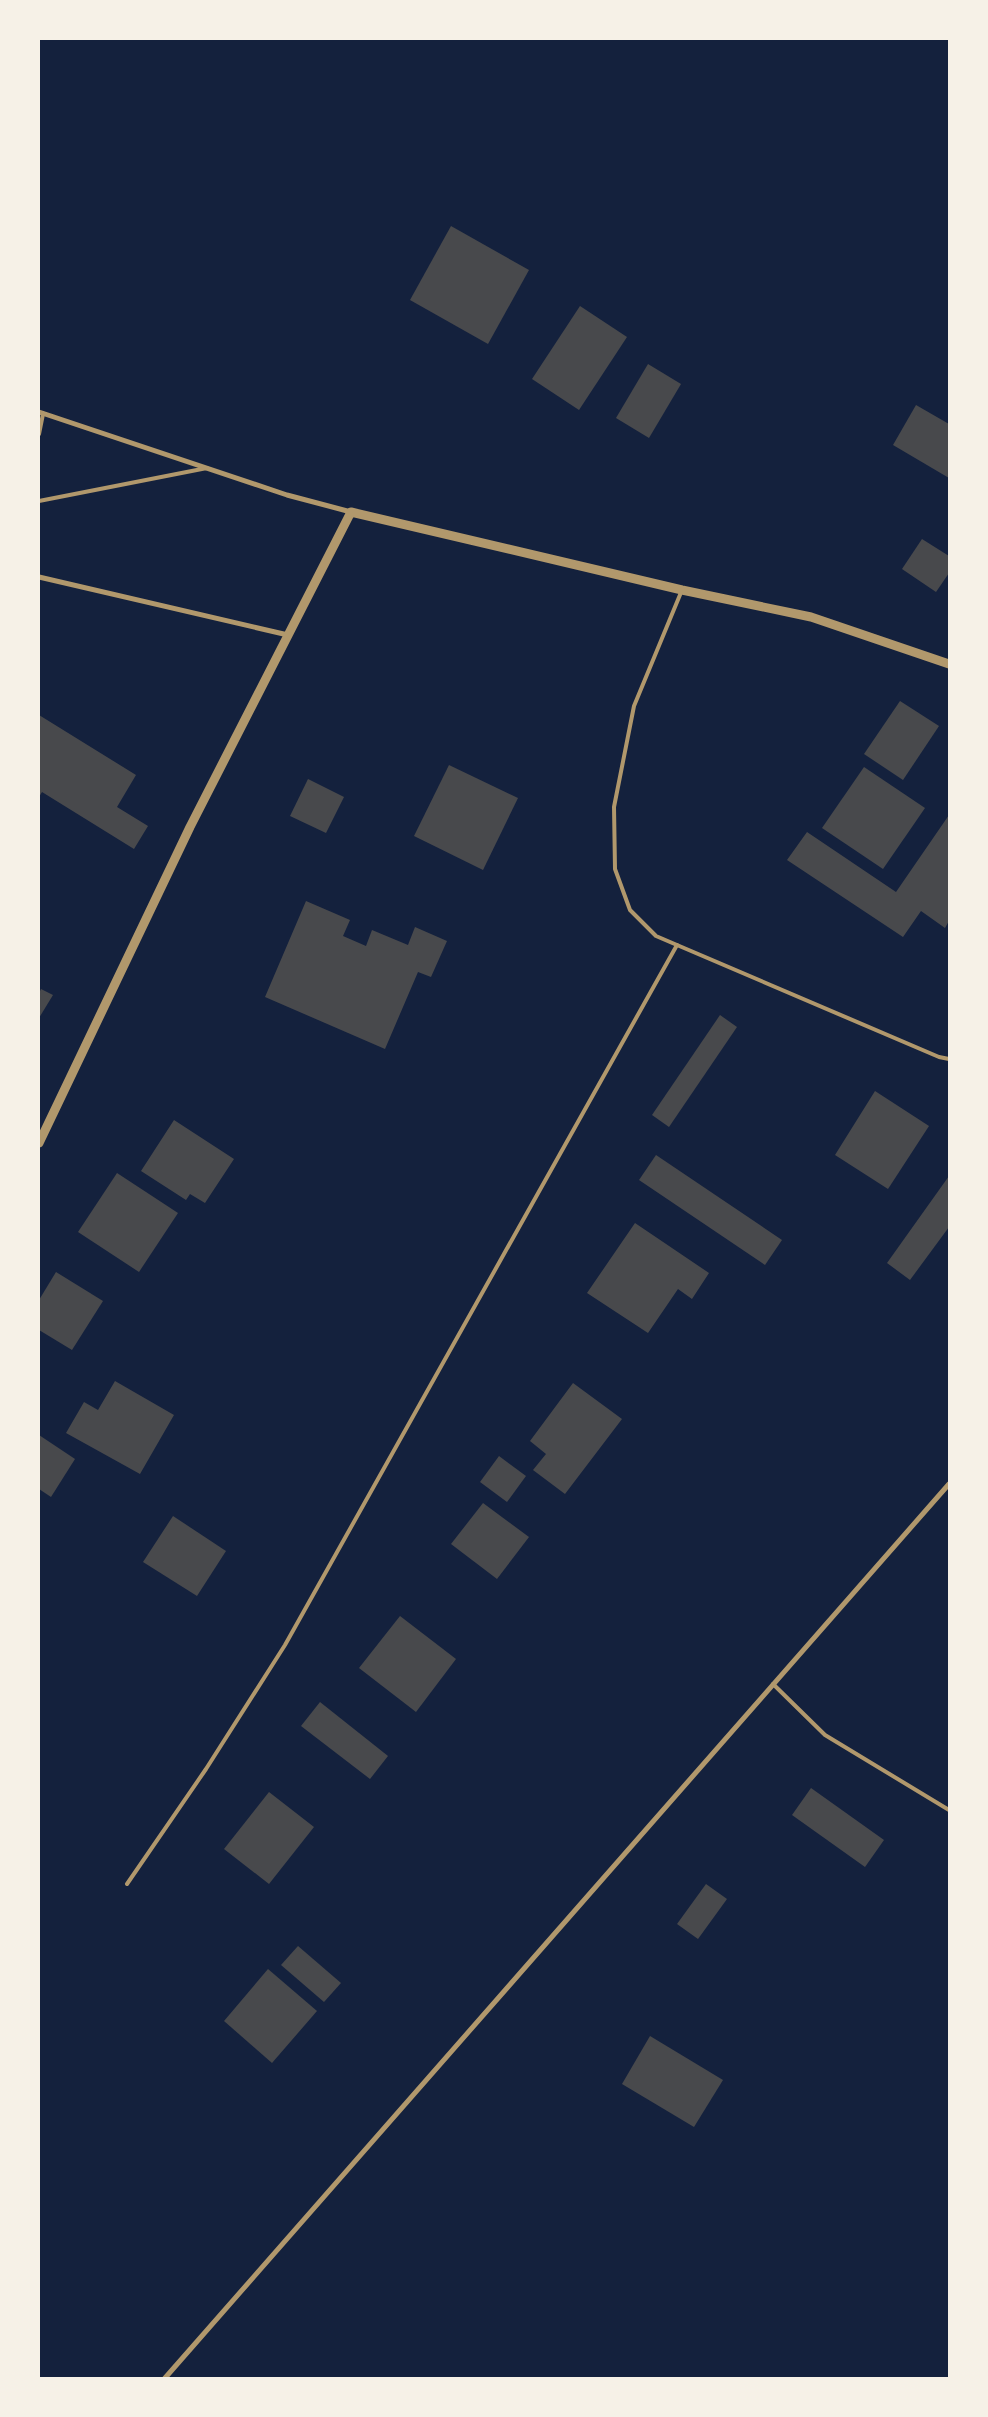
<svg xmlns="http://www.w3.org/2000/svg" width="988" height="2417" viewBox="0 0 988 2417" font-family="'IBM Plex Sans',sans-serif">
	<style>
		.building { fill: #48494c }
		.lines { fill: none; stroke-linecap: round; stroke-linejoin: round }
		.service { stroke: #b1986c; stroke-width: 4 }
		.minor { stroke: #b1986c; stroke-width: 5 }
		.tertiary { stroke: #b1986c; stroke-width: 9 }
	</style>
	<rect width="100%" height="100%" fill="#14213d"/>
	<g class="building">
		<polygon points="451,226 529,270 488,344 410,300"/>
		<polygon points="580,306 627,337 579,410 532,379"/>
		<polygon points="648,364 681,384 649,438 616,418"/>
		<polygon points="916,405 949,424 949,478 893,445"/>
		<polygon points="922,539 949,556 949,573 936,592 902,569"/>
		<polygon points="900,701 939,726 903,780 864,754"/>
		<polygon points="39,715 136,775 117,807 148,826 134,849 42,792 39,797"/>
		<polygon points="449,765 518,798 483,870 414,836"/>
		<polygon points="864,767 925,808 883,869 822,828"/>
		<polygon points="308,779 344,797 326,833 290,816"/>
		<polygon points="949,815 949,921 945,928 921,911 903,937 787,860 807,832 896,892"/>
		<polygon points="306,901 350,920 343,936 366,946 372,930 408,945 415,927 447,941 431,977 418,972 385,1049 265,997"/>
		<polygon points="41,989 53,995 39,1018 39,993"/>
		<polygon points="720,1015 737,1027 669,1127 652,1115"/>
		<polygon points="875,1091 929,1126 888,1189 835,1155"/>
		<polygon points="174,1120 234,1159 205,1203 190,1194 186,1200 141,1171"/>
		<polygon points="656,1155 782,1240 765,1265 639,1180"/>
		<polygon points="117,1173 178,1213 139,1272 78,1232"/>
		<polygon points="949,1176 949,1227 910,1280 887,1263"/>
		<polygon points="635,1223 709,1273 692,1299 678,1289 648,1333 587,1293"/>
		<polygon points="56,1272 103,1301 72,1350 39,1330 39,1300"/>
		<polygon points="115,1381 174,1415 140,1474 66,1433 84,1402 98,1410"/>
		<polygon points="573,1383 622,1419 565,1494 533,1470 546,1454 530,1441"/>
		<polygon points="39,1435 75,1459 51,1497 39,1489"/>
		<polygon points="499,1456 526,1476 507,1502 480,1482"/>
		<polygon points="483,1503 529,1537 497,1579 451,1544"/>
		<polygon points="173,1516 226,1551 197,1596 143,1562"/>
		<polygon points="400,1616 456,1659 416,1712 359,1668"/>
		<polygon points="320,1702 388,1756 370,1779 301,1726"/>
		<polygon points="811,1788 884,1840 865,1867 792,1815"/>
		<polygon points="269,1792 314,1827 269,1884 224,1849"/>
		<polygon points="706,1884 727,1899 698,1939 677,1924"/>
		<polygon points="298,1946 341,1983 324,2002 281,1965"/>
		<polygon points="268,1969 317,2011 272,2063 224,2021"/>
		<polygon points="650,2036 723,2080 694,2127 622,2084"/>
	</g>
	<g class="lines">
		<g class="service">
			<polyline points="39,434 43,414"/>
			<polyline points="39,501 207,468"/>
			<polyline points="682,590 634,706 614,807 615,869 630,910 656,936 677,945 939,1057 949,1059"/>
			<polyline points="773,1684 825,1735 949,1810"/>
			<polyline points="127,1884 206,1769 285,1645 677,945"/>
		</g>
		<g class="minor">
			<polyline points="39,412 287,495 351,512"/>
			<polyline points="39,577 288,635"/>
			<polyline points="165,2378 949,1484"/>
		</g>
		<polyline class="tertiary" points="39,1143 190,827 351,512 682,590 811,617 949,664"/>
	</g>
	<rect width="988" height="2417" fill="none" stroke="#f6f1e7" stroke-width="80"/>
</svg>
